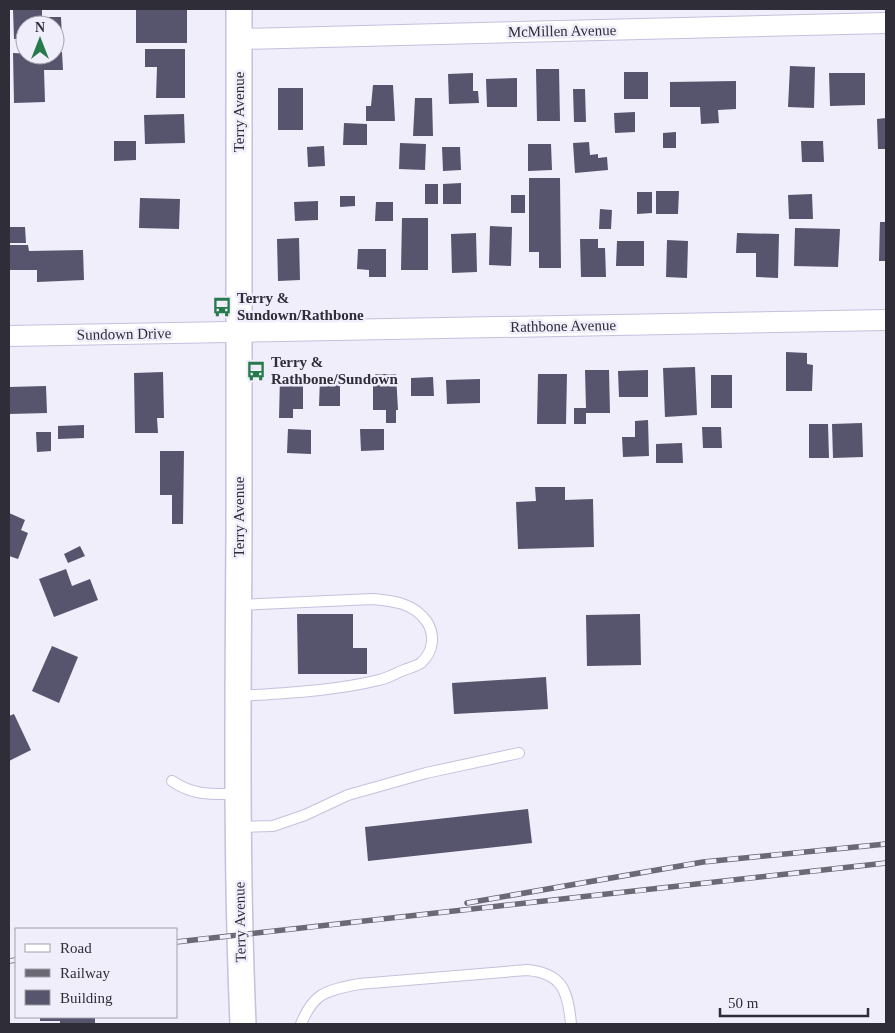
<svg xmlns="http://www.w3.org/2000/svg" width="895" height="1033" viewBox="0 0 895 1033" font-family="Georgia,serif">
	<style>
		.building { fill: #57546d }
		.lines { fill: none; stroke-linecap: round; stroke-linejoin: round }
		.service-casing { stroke: #c4c1de; stroke-width: 12 }
		.minor-casing { stroke: #c4c1de; stroke-width: 22 }
		.tertiary-casing { stroke: #c4c1de; stroke-width: 28 }
		.service { stroke: #fff; stroke-width: 10 }
		.minor { stroke: #fff; stroke-width: 20 }
		.tertiary { stroke: #fff; stroke-width: 25 }
		.rail-casing { stroke: #6a6974; stroke-width: 5.5 }
		.rail { stroke: #efeefa; stroke-width: 4; stroke-dasharray: 11; stroke-linecap: butt }
		.labels { text-anchor: middle; dominant-baseline: central; stroke-width: 5; stroke-linejoin: round; paint-order: stroke }
		.street-label { font-size: 15px; fill: #2e2d38; stroke: #efeefa }
		.poi-label { font-size: 15px; font-weight: bold; fill: #2e2d38; stroke: #efeefa; text-anchor: start }
	</style>
	<rect width="100%" height="100%" fill="#efeefa"/>
	<g class="building">
		<polygon points="13,9 42,9 42,17 61,17 62,38 55,38 55,25 25,25 25,39 14,39"/>
		<rect x="136" y="9" width="51" height="34"/>
		<polygon points="145,49 185,49 185,98 156,98 157,67 145,67"/>
		<polygon points="55,52 62,52 63,70 44,70 45,102 14,103 13,53 55,55"/>
		<polygon points="790,66 815,67 814,108 788,107"/>
		<polygon points="536,69 559,69 560,121 537,121"/>
		<rect x="624" y="72" width="24" height="27"/>
		<polygon points="473,73 473,91 478,91 479,103 449,104 448,74"/>
		<polygon points="829,73 865,73 865,105 830,106"/>
		<polygon points="517,78 517,107 487,107 486,79"/>
		<polygon points="736,81 736,109 718,110 719,123 701,124 700,107 670,107 670,82"/>
		<polygon points="373,85 393,85 395,121 366,121 366,106 371,106"/>
		<rect x="278" y="88" width="25" height="42"/>
		<polygon points="573,89 585,89 586,122 574,122"/>
		<polygon points="415,98 432,98 433,136 413,136"/>
		<polygon points="635,112 635,132 615,133 614,113"/>
		<polygon points="184,114 185,143 145,144 144,115"/>
		<polygon points="886,118 886,149 878,149 877,119"/>
		<polygon points="344,123 367,124 367,145 343,145"/>
		<polygon points="676,132 676,148 663,148 663,133"/>
		<polygon points="114,141 136,141 136,160 114,161"/>
		<polygon points="801,141 823,141 824,162 802,162"/>
		<polygon points="589,142 590,155 598,154 598,158 607,157 608,170 575,173 573,143"/>
		<polygon points="400,143 426,144 425,170 399,169"/>
		<polygon points="528,144 551,144 552,170 528,171"/>
		<polygon points="324,146 325,166 308,167 307,147"/>
		<polygon points="442,147 460,147 461,170 443,171"/>
		<polygon points="529,178 560,178 561,268 539,268 539,252 529,252"/>
		<polygon points="461,183 461,204 443,204 443,184"/>
		<rect x="425" y="184" width="13" height="20"/>
		<polygon points="656,191 679,191 678,214 656,214"/>
		<polygon points="637,192 652,192 652,213 637,214"/>
		<polygon points="812,194 813,219 789,219 788,195"/>
		<rect x="511" y="195" width="14" height="18"/>
		<polygon points="340,196 355,196 355,206 340,207"/>
		<polygon points="140,198 180,199 179,229 139,228"/>
		<polygon points="318,201 318,220 295,221 294,202"/>
		<polygon points="376,202 393,202 393,221 375,221"/>
		<polygon points="600,209 612,210 611,229 599,229"/>
		<polygon points="402,218 428,218 428,270 401,270"/>
		<polygon points="880,222 886,222 886,261 879,261"/>
		<polygon points="490,226 512,227 511,266 489,265"/>
		<polygon points="9,227 25,227 26,243 9,243"/>
		<polygon points="795,228 840,229 838,267 794,266"/>
		<polygon points="476,233 477,272 452,273 451,234"/>
		<polygon points="737,233 779,234 778,278 756,277 756,253 736,253"/>
		<polygon points="299,238 300,280 278,281 277,239"/>
		<polygon points="580,239 598,239 598,248 605,248 606,277 581,277"/>
		<polygon points="667,240 688,241 687,278 666,277"/>
		<polygon points="617,241 644,241 644,266 616,266"/>
		<polygon points="9,245 28,245 29,251 83,250 84,280 37,282 37,270 9,270"/>
		<polygon points="358,249 386,249 386,277 369,277 369,270 357,269"/>
		<polygon points="786,352 807,353 807,364 813,365 812,391 786,391"/>
		<polygon points="695,367 697,415 665,417 663,368"/>
		<polygon points="585,370 609,370 610,413 586,413 586,424 574,424 574,408 586,408"/>
		<polygon points="648,370 648,397 619,397 618,371"/>
		<polygon points="163,372 164,418 157,418 158,433 135,433 134,373"/>
		<polygon points="375,374 396,374 398,410 396,410 396,423 386,423 386,410 373,410 373,380 375,380"/>
		<polygon points="538,374 567,374 566,424 537,424"/>
		<rect x="711" y="375" width="21" height="33"/>
		<polygon points="280,377 303,377 303,409 293,409 293,418 279,418"/>
		<polygon points="433,377 434,396 411,396 411,378"/>
		<polygon points="320,379 340,379 340,406 319,406"/>
		<polygon points="480,379 480,403 447,404 446,380"/>
		<polygon points="46,386 47,413 9,414 9,387"/>
		<polygon points="648,420 649,456 623,457 622,437 635,437 635,421"/>
		<polygon points="862,423 863,457 833,458 832,424"/>
		<polygon points="809,424 828,424 829,458 809,458"/>
		<polygon points="84,425 84,438 58,439 58,426"/>
		<polygon points="702,427 721,427 722,448 703,448"/>
		<polygon points="288,429 311,430 311,454 287,453"/>
		<polygon points="360,429 384,429 384,450 361,451"/>
		<polygon points="36,432 51,432 51,451 37,452"/>
		<polygon points="682,443 683,463 656,463 656,444"/>
		<polygon points="160,451 184,451 183,524 172,524 172,495 160,495"/>
		<polygon points="535,487 565,487 565,500 593,499 594,547 518,549 516,502 536,501"/>
		<polygon points="9,513 25,520 21,530 28,533 18,559 9,556"/>
		<polygon points="80,546 85,556 68,563 64,554"/>
		<polygon points="66,569 72,586 90,579 98,600 54,617 39,579"/>
		<polygon points="297,614 353,614 353,648 367,648 367,674 298,674"/>
		<polygon points="640,614 641,665 587,666 586,615"/>
		<polygon points="52,646 78,657 59,703 32,691"/>
		<polygon points="546,677 548,709 454,714 452,683"/>
		<polygon points="14,714 31,750 9,761 9,716"/>
		<polygon points="528,809 532,843 368,861 365,827"/>
		<polygon points="40,1017 95,1017 95,1024 60,1024 60,1021 40,1021"/>
	</g>
	<g class="lines">
		<defs>
			<g id="service">
				<path d="M 239,696 C 285,693 334,691 379,680 C 388,678 396,673 404,670 C 409,668 417,666 421,663 C 434,651 435,635 427,622 C 414,603 394,601 373,599 L 239,605"/>
				<path d="M 172,781 C 194,796 212,794 237,794"/>
				<polyline points="239,827 273,826 305,815 348,795 426,773 519,753"/>
				<path d="M 301,1024 C 314,992 326,991 359,984 L 527,970 C 563,973 568,992 571,1024"/>
			</g>
			<g id="minor">
				<polyline points="239,39 886,23"/>
				<polyline points="9,336 886,320"/>
			</g>
			<path id="tertiary" d="M 239,9 C 239,184 239,359 239,534 C 238,698 236,861 243,1024"/>
		</defs>
		<use href="#service" class="service-casing"/>
		<use href="#minor" class="minor-casing"/>
		<use href="#tertiary" class="tertiary-casing"/>
		<use href="#service" class="service"/>
		<use href="#minor" class="minor"/>
		<use href="#tertiary" class="tertiary"/>
		<defs>
			<g id="rail">
				<polyline points="467,903 703,862 886,844"/>
				<polyline points="176,942 886,863"/>
				<polyline points="9,961 16,960"/>
			</g>
		</defs>
		<use href="#rail" class="rail-casing"/>
		<use href="#rail" class="rail"/>
	</g>
	<defs>
		<symbol id="bus-bare" viewBox="-9 -9 18 18"><path d="M-5-6H5V4H4V6H2V4H-2V6H-4V4H-5ZM-3.5-4V0h7V-4ZM-3.5 1.2v1.5H-2V1.2ZM2 1.2v1.5H3.5V1.2Z" fill="#267a4c" stroke="#efeefa" stroke-width="2.5" paint-order="stroke"/></symbol>
	</defs>
	<g fill-rule="evenodd">
		<use href="#bus-bare" x="208" y="293" width="28" height="28"/>
		<use href="#bus-bare" x="242" y="357" width="28" height="28"/>
	</g>
	<g class="labels">
		<g class="street-label">
			<text transform="translate(562 31) rotate(-1)">McMillen Avenue</text>
			<text transform="translate(239 112) rotate(-90)">Terry Avenue</text>
			<text transform="translate(563 326) rotate(-1)">Rathbone Avenue</text>
			<text transform="translate(124 334) rotate(-1)">Sundown Drive</text>
			<text transform="translate(239 517) rotate(-90)">Terry Avenue</text>
			<text transform="translate(240 922) rotate(-91)">Terry Avenue</text>
		</g>
		<g class="poi-label">
			<text x="237" y="298">Terry &amp;<tspan x="237" dy="17">Sundown/Rathbone</tspan></text>
			<text x="271" y="362">Terry &amp;<tspan x="271" dy="17">Rathbone/Sundown</tspan></text>
		</g>
	</g>
	<rect width="895" height="1033" fill="none" stroke="#2e2d38" stroke-width="20"/>
	<rect x="15" y="928" width="162" height="90" fill="#efeefa" stroke="#a2a1ac"/>
	<rect x="25" y="944" width="25" height="8" fill="#ffffff" stroke="#a2a1ac"/>
	<text x="60" y="953" font-size="15" fill="#2e2d38">Road</text>
	<rect x="25" y="969" width="25" height="8" fill="#6a6974" stroke="#a2a1ac"/>
	<text x="60" y="978" font-size="15" fill="#2e2d38">Railway</text>
	<rect x="25" y="990" width="25" height="15" fill="#57546d" stroke="#a2a1ac"/>
	<text x="60" y="1003" font-size="15" fill="#2e2d38">Building</text>
	<g transform="translate(40 40)"><circle r="24" fill="#efeefa" stroke="#a2a1ac"/>
	<path d="M0-4L9 19L0 12L-9 19Z" fill="#267a4c"/>
	<text y="-8" font-size="14" font-weight="bold" text-anchor="middle" fill="#2e2d38">N</text>
	</g>
	<path d="M720 1008v8h148v-8" fill="none" stroke="#2e2d38" stroke-width="2.5"/>
	<text x="728" y="1008" font-size="15" fill="#2e2d38" stroke="#efeefa" stroke-width="4" paint-order="stroke">50 m</text>
</svg>
